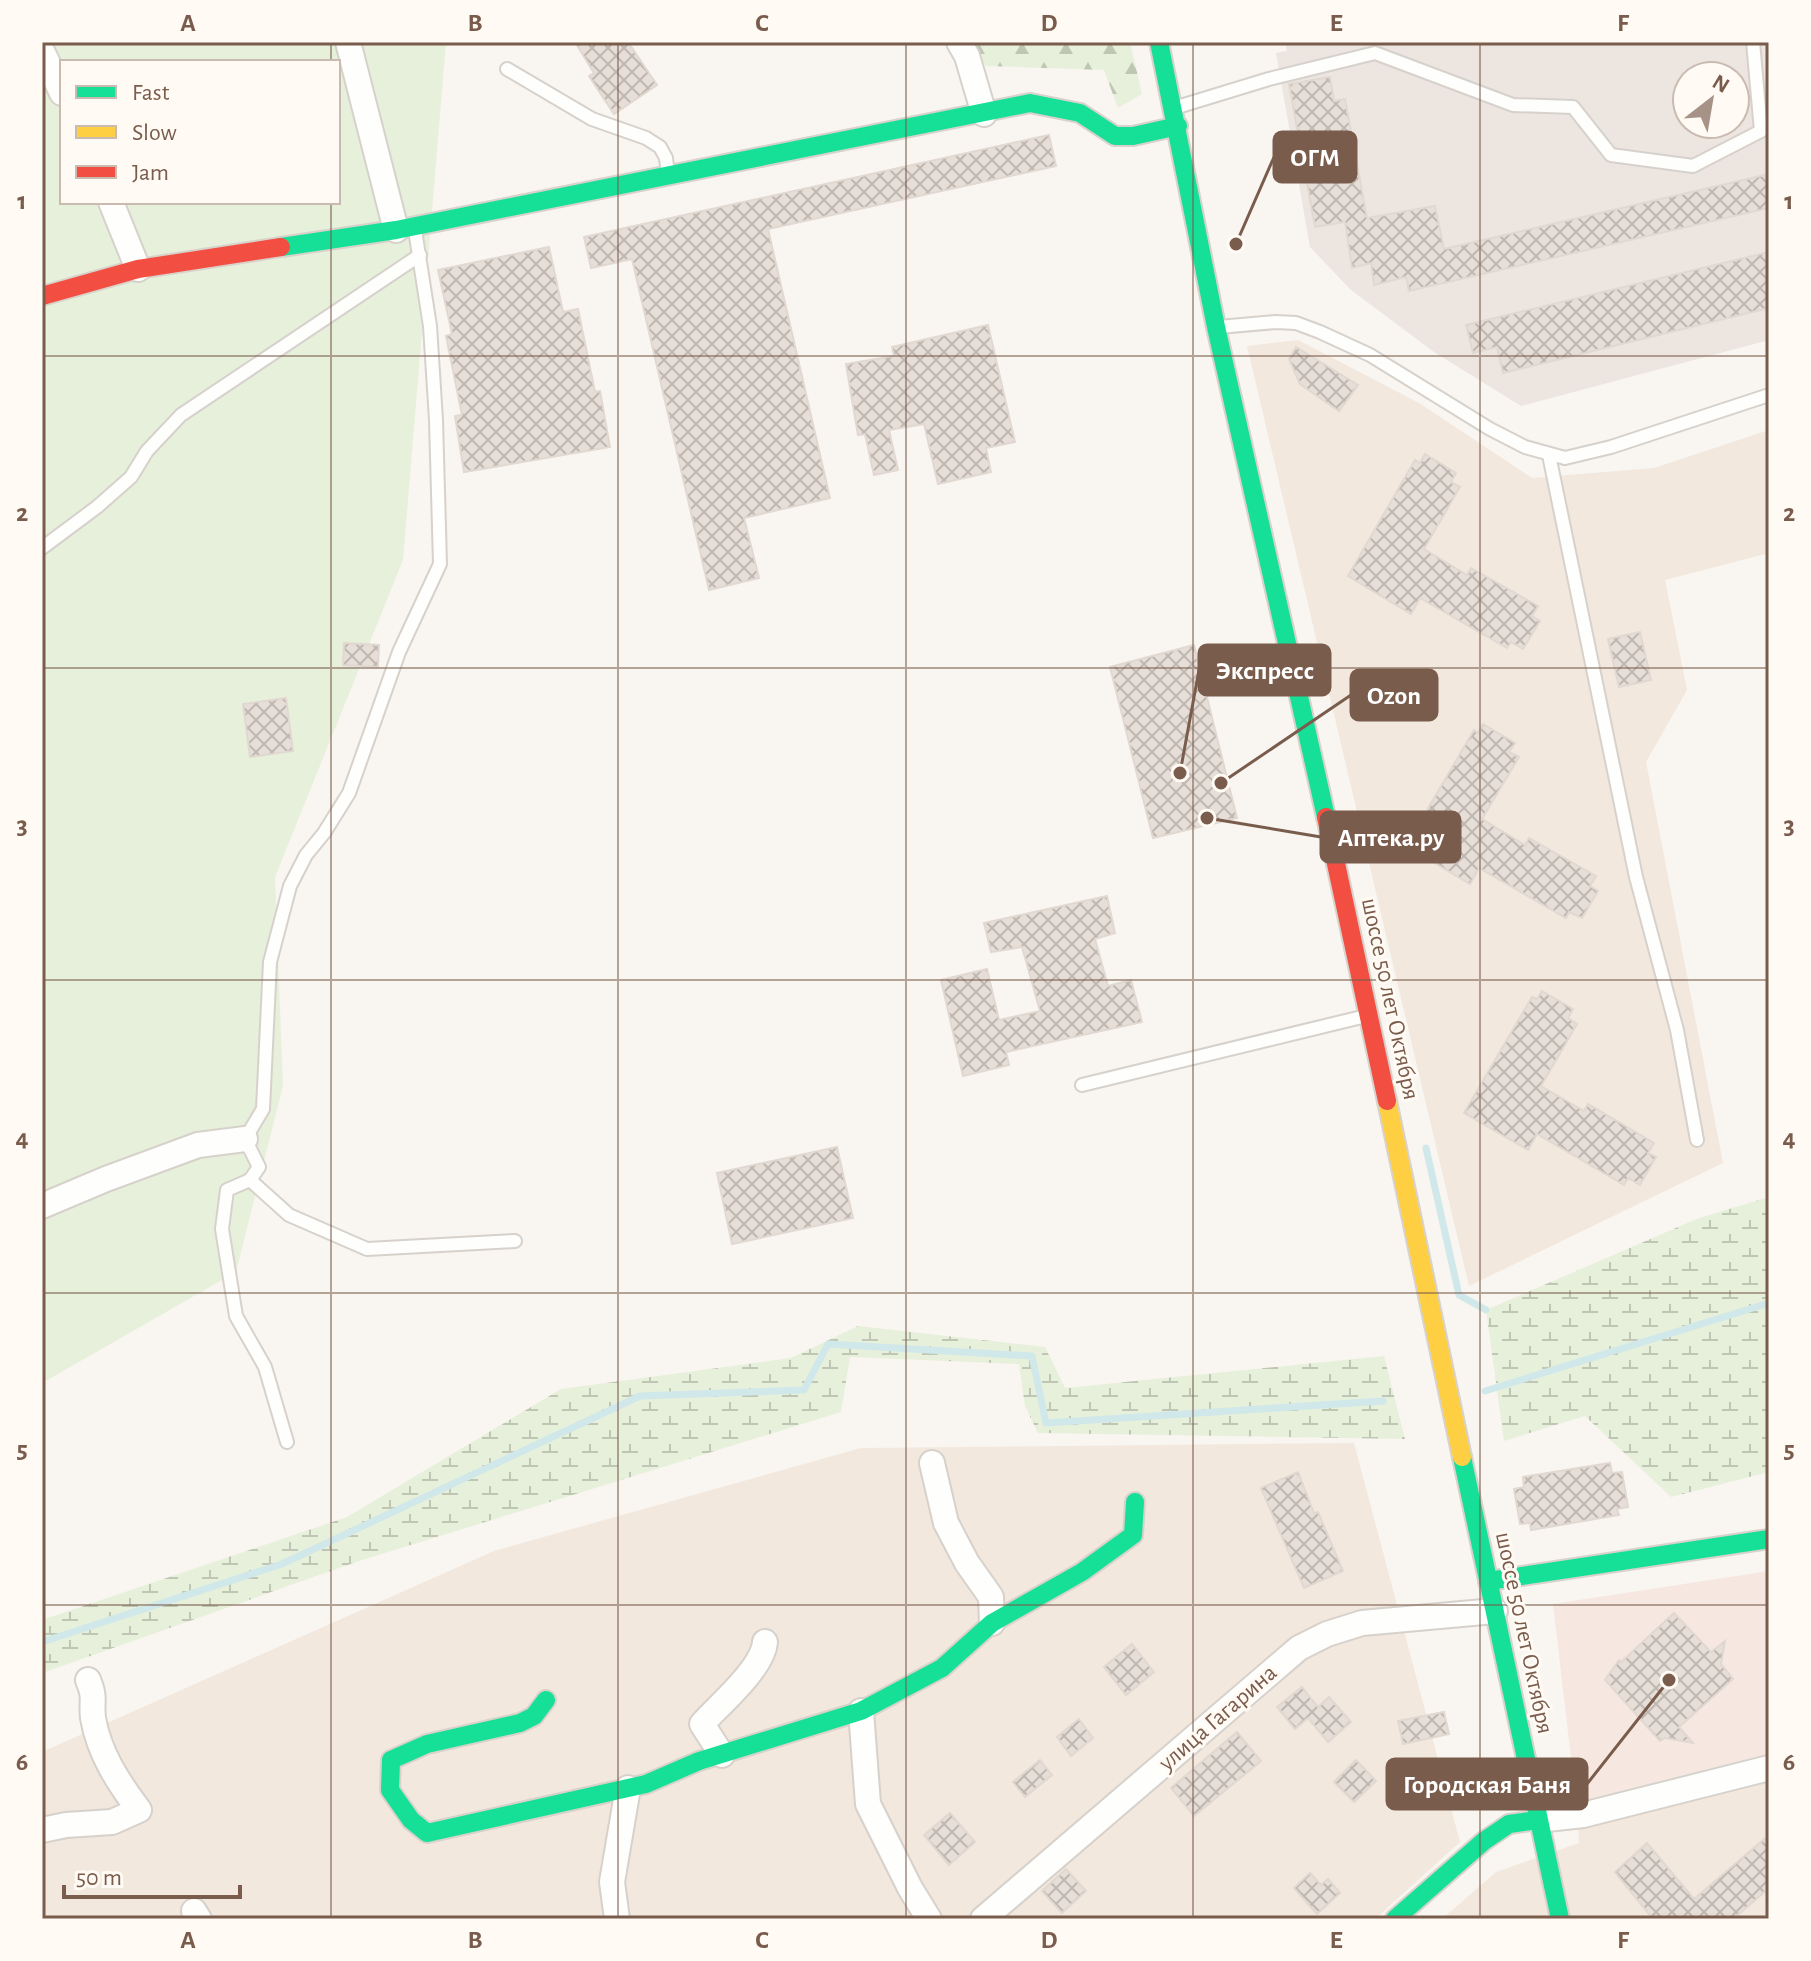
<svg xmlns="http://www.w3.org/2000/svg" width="1811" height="1961" viewBox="0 0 1811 1961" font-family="'Alegreya Sans',sans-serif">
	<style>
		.residential { fill: #f2e8de }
		.commercial { fill: #f6e8e1 }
		.industrial { fill: #ede5e0; fill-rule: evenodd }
		.forest { fill: url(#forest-firs) }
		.wetland { fill: url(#wetland-marsh) }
		.green { fill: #e7f0db; fill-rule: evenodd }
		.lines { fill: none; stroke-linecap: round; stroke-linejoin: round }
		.stream { stroke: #d0e8ea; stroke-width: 7 }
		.building { fill: url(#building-cross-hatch); stroke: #e2d8d2; stroke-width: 2 }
		.lane-casing { stroke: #d7d1cb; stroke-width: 16 }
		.street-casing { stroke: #d7d1cb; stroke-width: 28 }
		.fast-casing { stroke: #d9d2cb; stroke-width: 22 }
		.slow-casing { stroke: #d9d2cb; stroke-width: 22 }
		.jam-casing { stroke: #d9d2cb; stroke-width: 22 }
		.lane { stroke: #fefefd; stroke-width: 12 }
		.street { stroke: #fefefd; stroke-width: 24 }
		.fast { stroke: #16e098; stroke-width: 18 }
		.slow { stroke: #ffcf43; stroke-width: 18 }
		.jam { stroke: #f24e42; stroke-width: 18 }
		.grid { fill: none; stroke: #7a5c4d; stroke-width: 2; stroke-opacity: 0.55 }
		.labels { text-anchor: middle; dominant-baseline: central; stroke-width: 6; stroke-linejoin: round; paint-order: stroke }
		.street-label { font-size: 24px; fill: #7a5c4d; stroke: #fffaf3 }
		.leader { fill: none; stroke: #7a5c4d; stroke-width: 3 }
		.callout-dot { fill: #7a5c4d; stroke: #fffaf3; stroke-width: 3 }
		.callout { fill: #7a5c4d; stroke: #7a5c4d; stroke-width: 3 }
		.callout-label { font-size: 26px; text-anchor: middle; font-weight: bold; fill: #fff }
		.neatline { fill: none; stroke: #7a5c4d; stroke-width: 3 }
		.grid-label { font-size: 26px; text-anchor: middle; font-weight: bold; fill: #7a5c4d }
	</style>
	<defs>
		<pattern id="forest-firs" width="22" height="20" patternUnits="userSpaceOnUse" patternTransform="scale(2)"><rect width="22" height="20" fill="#e7f0db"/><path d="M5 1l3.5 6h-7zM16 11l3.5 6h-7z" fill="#c0c6b4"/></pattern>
		<pattern id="wetland-marsh" width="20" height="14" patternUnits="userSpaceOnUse" patternTransform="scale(2)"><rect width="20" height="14" fill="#e7f0db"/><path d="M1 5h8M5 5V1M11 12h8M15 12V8" fill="none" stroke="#c0c6b4"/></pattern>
		<pattern id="building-cross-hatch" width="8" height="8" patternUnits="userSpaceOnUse" patternTransform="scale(2)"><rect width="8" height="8" fill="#e6ded7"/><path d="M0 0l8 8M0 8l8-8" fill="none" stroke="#bfb7b1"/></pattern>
	</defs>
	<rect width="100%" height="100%" fill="#f9f5f0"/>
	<g class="residential">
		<polygon points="1298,340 1419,403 1532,478 1654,468 1769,430 1769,553 1665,580 1687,690 1646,762 1723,1163 1469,1286 1247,346"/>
		<polygon points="1354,1443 1460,1842 1375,1919 42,1919 42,1752 494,1551 861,1448"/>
		<polygon points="1769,1754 1769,1919 1442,1919 1496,1872 1579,1843 1576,1801"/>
	</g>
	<polygon class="commercial" points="1769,1571 1769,1754 1576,1801 1553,1604"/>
	<path class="industrial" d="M 1285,42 L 1769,42 L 1769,340 L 1521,406 L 1434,352 L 1351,290 L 1310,247 L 1276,53 L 1287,51 ZM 1687,76 L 1735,76 L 1735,124 L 1687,124 Z"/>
	<polygon class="forest" points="971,42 1130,42 1142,94 1118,108 1104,70 986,66"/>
	<g class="wetland">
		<polygon points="1769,1197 1769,1472 1671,1497 1585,1416 1504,1441 1486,1310 1699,1218"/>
		<polygon points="858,1326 1045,1347 1065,1388 1384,1356 1405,1439 1038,1433 1025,1406 1019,1364 850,1357 841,1412 359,1561 42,1673 42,1620 347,1517 561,1389 791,1358"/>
	</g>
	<path class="green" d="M 42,42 L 446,42 L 403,560 L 275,877 L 283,1086 L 236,1272 L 42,1383 ZM 62,62 L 338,62 L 338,202 L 62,202 Z"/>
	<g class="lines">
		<g class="stream">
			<polyline points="1426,1148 1459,1295 1486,1310"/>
			<polyline points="1485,1391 1769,1303"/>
			<polyline points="42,1642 282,1564 640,1396 804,1390 828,1344 1032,1356 1046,1423 1383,1401"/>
		</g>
	</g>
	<g class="building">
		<polygon points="575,42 628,42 657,85 614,114 589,76 594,73"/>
		<polygon points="1330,77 1334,101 1345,99 1367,218 1435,206 1444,249 1769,174 1769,208 1409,291 1406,277 1374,285 1371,263 1352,268 1345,222 1315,227 1289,84"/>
		<polygon points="1049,135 1056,166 768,229 830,498 744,518 759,578 709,590 632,259 591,268 584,237"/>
		<polygon points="549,247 563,312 578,309 595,392 600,391 610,447 464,472 455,416 462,415 446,336 452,334 438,270"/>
		<polygon points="1769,252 1769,308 1503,373 1497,347 1473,353 1466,325"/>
		<polygon points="988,325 1015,442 986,448 991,472 938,484 924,424 889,430 898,470 874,475 865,434 858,435 846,364 894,356 892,347"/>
		<polygon points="1296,347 1358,385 1339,411 1300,384 1289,359"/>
		<polygon points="1425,454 1456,473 1451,482 1460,487 1424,549 1467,575 1471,568 1538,606 1532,616 1540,621 1523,649 1511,642 1507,648 1420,598 1411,614 1348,576 1415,460 1420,463"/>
		<polygon points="1640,632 1651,680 1619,687 1608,639"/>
		<polygon points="344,643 379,645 378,667 343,665"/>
		<polygon points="1194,645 1237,818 1153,838 1110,667"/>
		<polygon points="286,698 293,751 250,757 243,704"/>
		<polygon points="1483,724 1515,743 1509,752 1519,757 1482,819 1525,845 1529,838 1596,876 1590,886 1598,891 1582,918 1569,912 1566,918 1479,868 1470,884 1406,846 1474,730 1478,733"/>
		<polygon points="1107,896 1115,933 1095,939 1108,986 1131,980 1142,1022 1006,1052 1009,1065 963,1076 941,980 987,969 999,1020 1040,1011 1022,947 991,952 984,923"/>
		<polygon points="1542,991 1573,1009 1568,1018 1577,1024 1541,1086 1584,1111 1588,1104 1654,1143 1648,1153 1656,1157 1640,1185 1628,1178 1624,1185 1537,1134 1528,1150 1464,1113 1532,997 1537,999"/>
		<polygon points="837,1147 853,1218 732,1244 717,1173"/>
		<polygon points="1610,1463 1612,1473 1622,1472 1628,1507 1617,1509 1619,1515 1531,1530 1530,1523 1520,1524 1514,1489 1524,1487 1523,1477"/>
		<polygon points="1298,1472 1314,1513 1318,1512 1343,1571 1304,1588 1261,1488"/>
		<polygon points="1674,1613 1711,1652 1725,1641 1721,1664 1733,1679 1679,1727 1693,1743 1665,1738 1660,1741 1605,1680 1619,1660 1621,1662"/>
		<polygon points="1132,1644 1154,1672 1126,1695 1104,1667"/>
		<polygon points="1302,1687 1318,1707 1329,1697 1351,1722 1328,1742 1308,1718 1295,1729 1277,1707"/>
		<polygon points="1444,1712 1449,1734 1403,1744 1398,1721"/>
		<polygon points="1079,1719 1093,1738 1071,1756 1057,1737"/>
		<polygon points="1237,1732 1261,1761 1194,1816 1171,1788"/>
		<polygon points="1040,1760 1052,1775 1025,1797 1013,1782"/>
		<polygon points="1356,1760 1376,1781 1354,1802 1334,1782"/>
		<polygon points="950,1813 975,1842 949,1865 924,1835"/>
		<polygon points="1769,1835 1769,1888 1733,1919 1653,1919 1615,1872 1647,1843 1694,1899"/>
		<polygon points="1066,1869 1086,1891 1062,1913 1042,1891"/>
		<polygon points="1310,1873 1321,1885 1328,1879 1340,1893 1317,1914 1294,1888"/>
	</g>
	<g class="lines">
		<defs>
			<g id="lane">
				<polyline points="507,69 592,119 646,138 660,147 666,158 668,174"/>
				<polyline points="1174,108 1269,79 1375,53 1513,105 1573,107 1611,155 1693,166 1761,131 1753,42"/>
				<polyline points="415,230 430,326 436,420 440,564 399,652 349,793 324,833 306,855 290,886 270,962 263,1109 245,1139 259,1167 250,1180 289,1215 367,1249 515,1241"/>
				<polyline points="1219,327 1276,322 1296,323 1320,332 1370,355 1490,429 1525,447 1565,458 1611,447 1769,395"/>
				<polyline points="1549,455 1636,877 1677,1030 1697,1140"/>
				<polyline points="42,548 97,507 131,477 147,451 181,415 420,255"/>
				<polyline points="1082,1085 1366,1016"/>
				<polyline points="250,1180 227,1190 222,1229 236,1316 265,1367 287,1442"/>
			</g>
			<g id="street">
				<polyline points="348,42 396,230"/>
				<polyline points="959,42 967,56 984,114"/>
				<polyline points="42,51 62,93"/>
				<polyline points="111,202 138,269"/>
				<polyline points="42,1206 106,1179 198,1145 245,1139"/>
				<polyline points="932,1463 946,1523 967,1563 991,1597 992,1623"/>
				<polyline points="861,1711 868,1804 910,1888 929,1919"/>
				<path d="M 722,1755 L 702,1724 C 720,1704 763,1668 765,1642"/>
				<polyline points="1538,1820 1583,1815 1769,1768"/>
				<path d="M 42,1830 L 66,1825 L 112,1822 L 139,1810 C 118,1782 99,1753 93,1718 C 91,1700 96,1699 88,1680"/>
				<polyline points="194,1911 199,1919"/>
				<polyline points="617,1919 612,1882 628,1788"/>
				<polyline points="983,1919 1299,1648 1327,1634 1362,1623 1495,1611"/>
			</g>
			<g id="fast">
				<polyline points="1159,42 1216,327 1326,817"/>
				<polyline points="281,247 396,230 1030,103 1080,113 1115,136 1133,136 1178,126"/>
				<polyline points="1462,1457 1560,1919"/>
				<polyline points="1488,1581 1769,1539"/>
				<polyline points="546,1700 534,1716 520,1723 427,1744 391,1760 390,1790 411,1820 427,1833 646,1784 699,1761 861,1711 942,1668 992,1623 1082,1572 1133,1535 1135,1502"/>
				<polyline points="1395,1919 1484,1841 1509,1824 1538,1820"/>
			</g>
			<polyline id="slow" points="1387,1101 1462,1457"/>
			<g id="jam">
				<polyline points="42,296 138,269 281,247"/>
				<polyline points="1326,817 1387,1101"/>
			</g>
		</defs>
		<use href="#lane" class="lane-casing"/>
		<use href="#street" class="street-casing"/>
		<use href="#fast" class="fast-casing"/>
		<use href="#slow" class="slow-casing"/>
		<use href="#jam" class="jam-casing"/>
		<use href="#lane" class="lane"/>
		<use href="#street" class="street"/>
		<use href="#fast" class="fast"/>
		<use href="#slow" class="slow"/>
		<use href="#jam" class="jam"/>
	</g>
	<path class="grid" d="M 331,42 L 331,62M 618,42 L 618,1919M 906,42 L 906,1919M 1193,42 L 1193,1919M 1480,42 L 1480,1919M 331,202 L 331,1919M 42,356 L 1769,356M 42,668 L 1769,668M 42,980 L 1769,980M 42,1293 L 1769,1293M 42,1605 L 1769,1605"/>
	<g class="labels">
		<g class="street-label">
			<text transform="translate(1390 999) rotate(78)">шоссе 50 лет Октября</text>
			<text transform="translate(1524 1633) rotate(78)">шоссе 50 лет Октября</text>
			<text transform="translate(1218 1718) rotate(-41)">улица Гагарина</text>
		</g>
	</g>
	<path class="leader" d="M1236 244L1274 157M1180 773L1199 670M1221 783L1351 695M1207 818L1321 837M1669 1680L1587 1784"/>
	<g class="callout-dot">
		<circle cx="1236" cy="244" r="8"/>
		<circle cx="1180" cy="773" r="8"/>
		<circle cx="1221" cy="783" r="8"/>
		<circle cx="1207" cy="818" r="8"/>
		<circle cx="1669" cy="1680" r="8"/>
	</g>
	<g class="callout">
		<rect x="1274" y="132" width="82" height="50" rx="8"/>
		<rect x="1199" y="645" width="131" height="50" rx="8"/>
		<rect x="1351" y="670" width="86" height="50" rx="8"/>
		<rect x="1321" y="812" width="139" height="50" rx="8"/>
		<rect x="1387" y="1759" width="200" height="50" rx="8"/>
	</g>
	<g class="callout-label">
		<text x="1315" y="166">ОГМ</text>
		<text x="1265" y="679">Экспресс</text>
		<text x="1394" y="704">Ozon</text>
		<text x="1391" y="846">Аптека.ру</text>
		<text x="1487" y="1793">Городская Баня</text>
	</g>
	<rect width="1811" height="1961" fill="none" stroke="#fffaf3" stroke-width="88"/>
	<rect x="60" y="60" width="280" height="144" fill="#fffaf3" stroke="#cabbb1" stroke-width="2"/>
	<rect x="76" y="86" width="40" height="12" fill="#16e098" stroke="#cabbb1" stroke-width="2"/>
	<text x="132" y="100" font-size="24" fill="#7a5c4d">Fast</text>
	<rect x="76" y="126" width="40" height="12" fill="#ffcf43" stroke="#cabbb1" stroke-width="2"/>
	<text x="132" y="140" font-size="24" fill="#7a5c4d">Slow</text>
	<rect x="76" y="166" width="40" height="12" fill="#f24e42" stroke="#cabbb1" stroke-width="2"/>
	<text x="132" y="180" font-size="24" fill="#7a5c4d">Jam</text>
	<g transform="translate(1711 100) rotate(31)"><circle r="38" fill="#fffaf3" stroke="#cabbb1" stroke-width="2"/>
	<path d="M0-6L14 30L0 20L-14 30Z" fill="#a69286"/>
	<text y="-12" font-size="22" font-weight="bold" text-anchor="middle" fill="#7a5c4d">N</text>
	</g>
	<path d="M64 1885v12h176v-12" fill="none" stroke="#7a5c4d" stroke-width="4"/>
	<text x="76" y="1885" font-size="24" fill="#7a5c4d" stroke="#fffaf3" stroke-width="6" paint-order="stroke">50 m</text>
	<rect x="44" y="44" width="1723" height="1873" class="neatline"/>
	<g class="grid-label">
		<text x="188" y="31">A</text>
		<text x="475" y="31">B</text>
		<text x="762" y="31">C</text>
		<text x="1049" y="31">D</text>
		<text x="1336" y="31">E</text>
		<text x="1623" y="31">F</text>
		<text x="22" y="209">1</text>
		<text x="1789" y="209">1</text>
		<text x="22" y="521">2</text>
		<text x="1789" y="521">2</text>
		<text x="22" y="834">3</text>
		<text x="1789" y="834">3</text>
		<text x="22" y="1146">4</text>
		<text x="1789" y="1146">4</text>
		<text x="22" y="1458">5</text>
		<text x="1789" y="1458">5</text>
		<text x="22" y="1770">6</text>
		<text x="1789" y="1770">6</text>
		<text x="188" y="1948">A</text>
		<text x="475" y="1948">B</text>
		<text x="762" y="1948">C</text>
		<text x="1049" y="1948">D</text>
		<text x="1336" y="1948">E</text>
		<text x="1623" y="1948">F</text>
	</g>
</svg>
